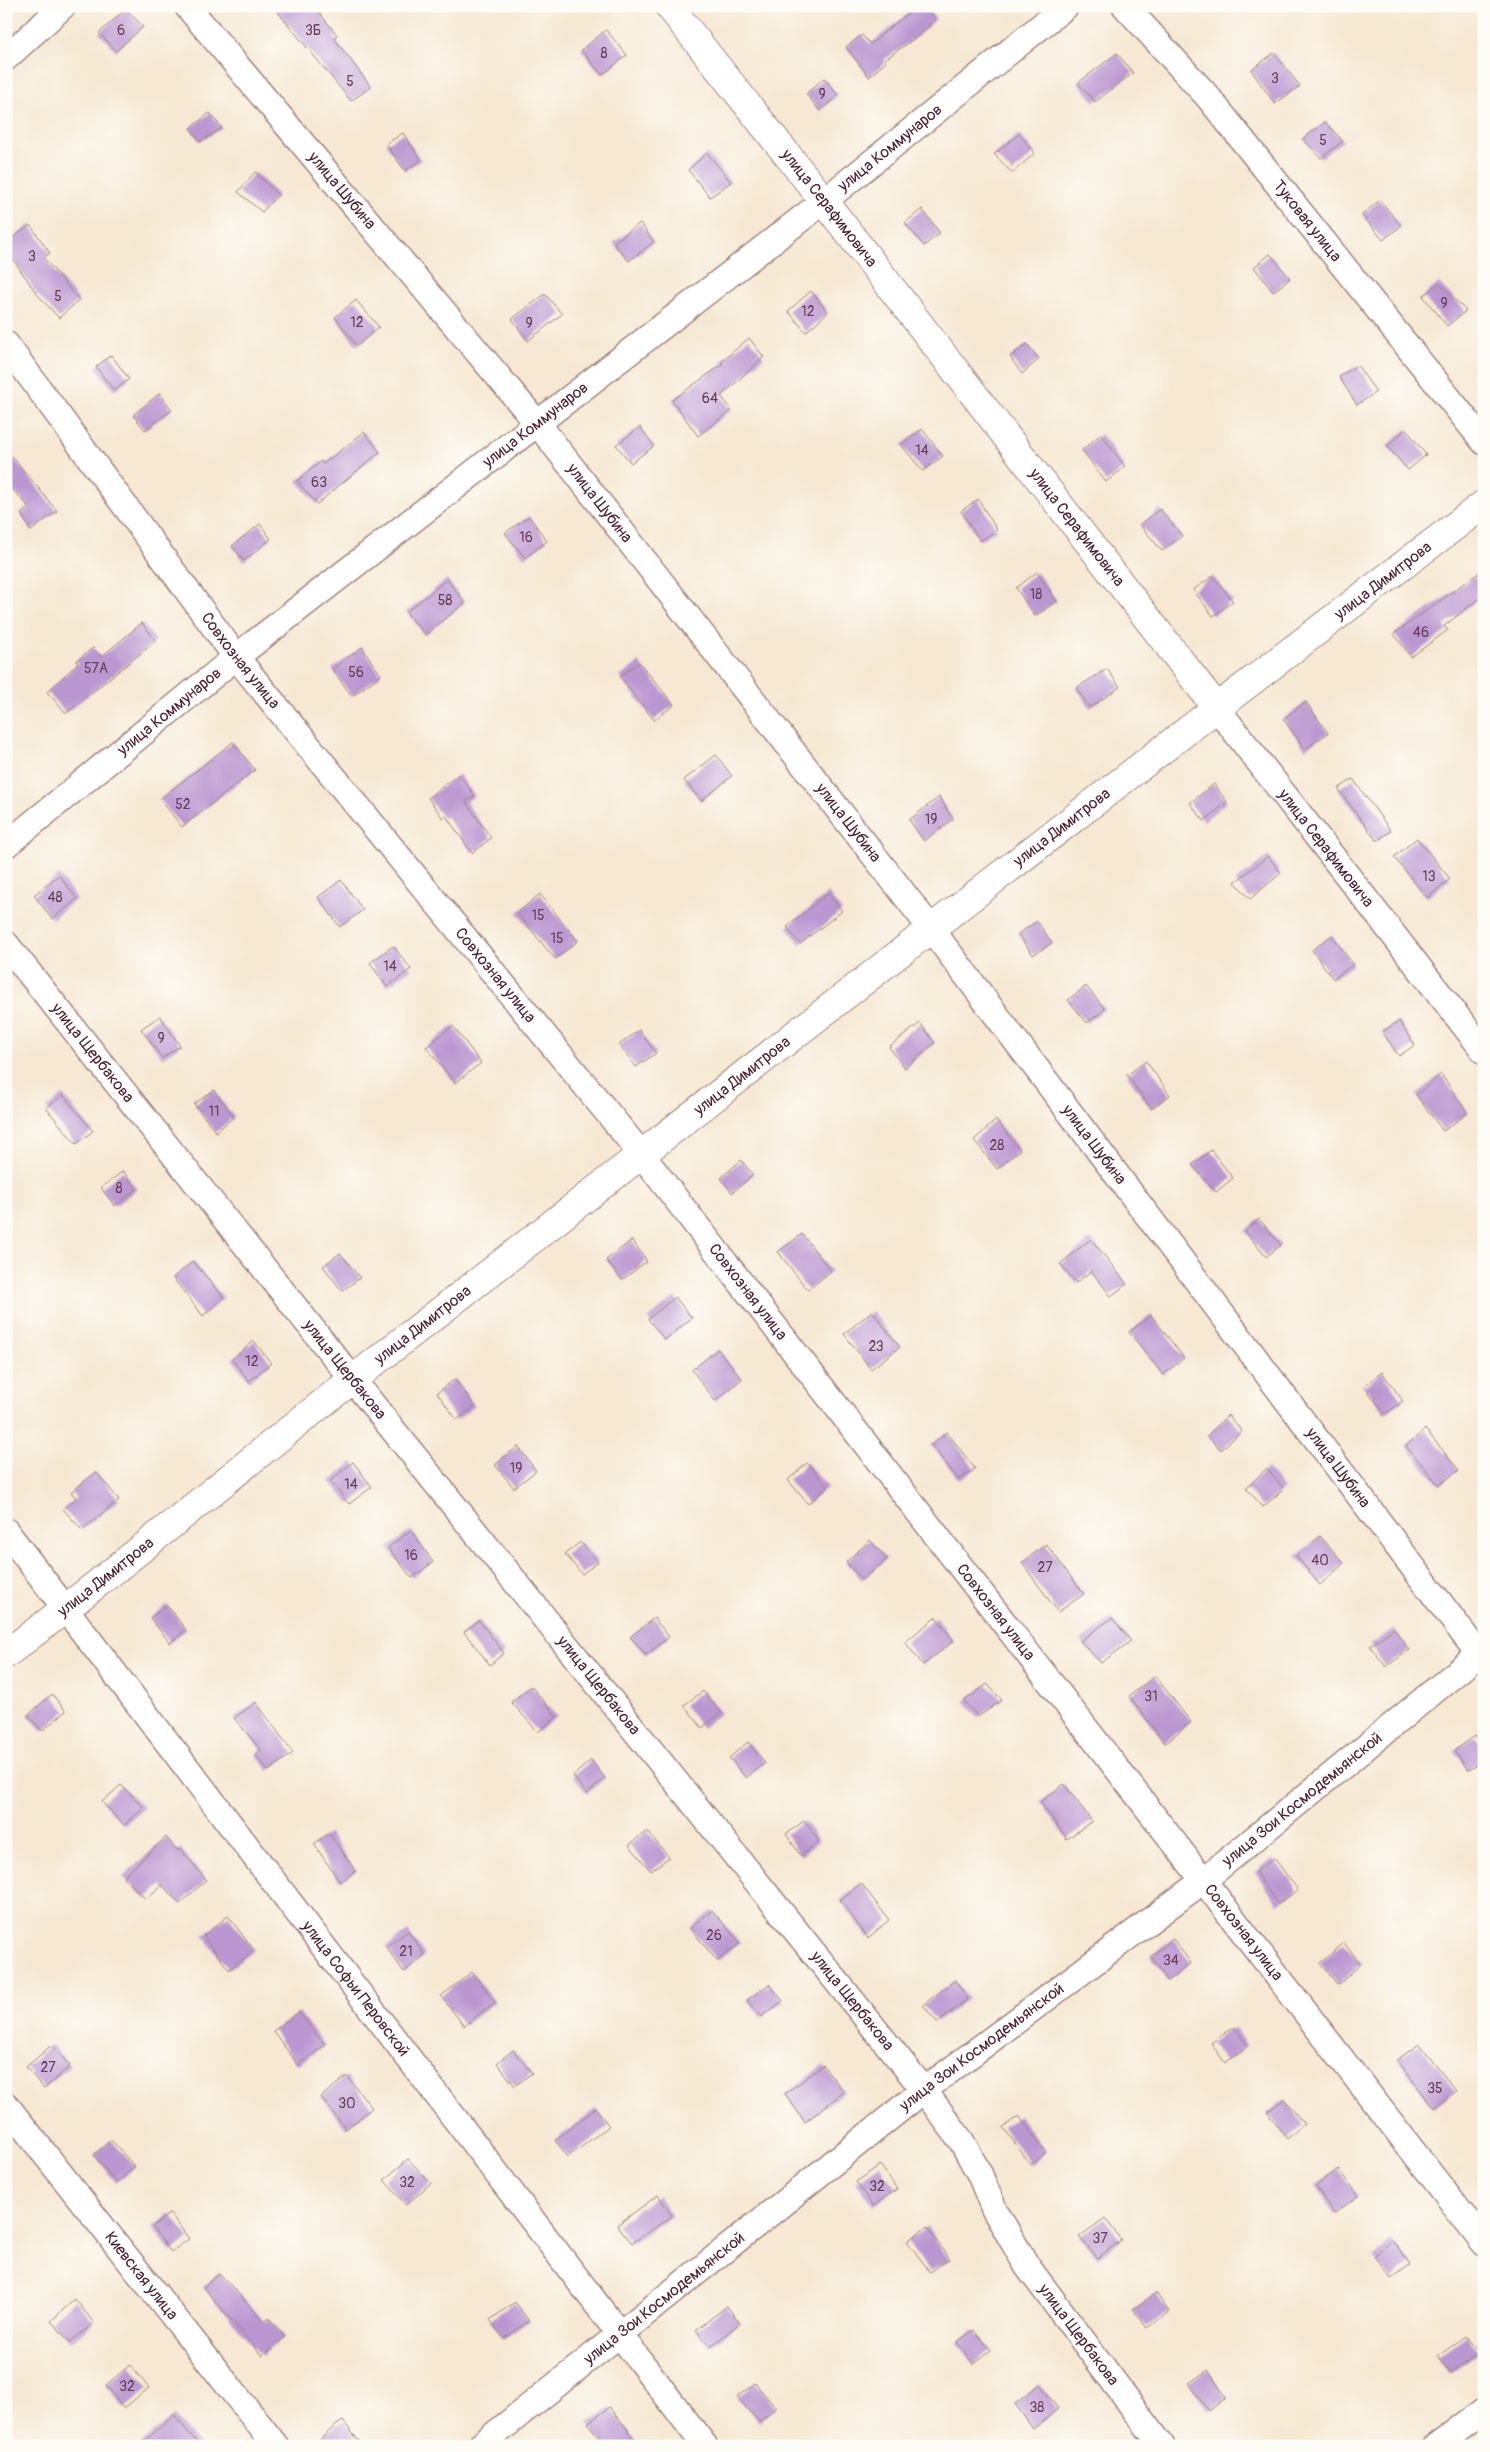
<svg xmlns="http://www.w3.org/2000/svg" width="1490" height="2452" viewBox="0 0 1490 2452" font-family="Pangolin,sans-serif">
	<style>
		.building { fill: #bb97d1 }
		.lines { fill: none; stroke-linecap: round; stroke-linejoin: round }
		.minor-casing { stroke: #a0847e; stroke-width: 28 }
		.tertiary-casing { stroke: #a0847e; stroke-width: 30 }
		.minor { stroke: #fff; stroke-width: 25 }
		.tertiary { stroke: #fff; stroke-width: 28 }
		.labels { text-anchor: middle; dominant-baseline: central; stroke-width: 4; stroke-linejoin: round; paint-order: stroke }
		.number-label { font-size: 14px; fill: #663d54 }
		.street-label { font-size: 16px; fill: #4a1f2b; stroke: #fdfcf7 }
	</style>
	<rect width="100%" height="100%" fill="#fdfcf7"/>
	<filter id="ink" filterUnits="userSpaceOnUse"><feTurbulence type="fractalNoise" baseFrequency=".02" numOctaves="2"/><feDisplacementMap in="SourceGraphic" scale="10" xChannelSelector="R" yChannelSelector="G"/><feConvolveMatrix kernelMatrix="1 2 1 2 8 2 1 2 1" color-interpolation-filters="sRGB"/></filter>
	<filter id="wash" filterUnits="userSpaceOnUse"><feTurbulence type="fractalNoise" baseFrequency=".0096" numOctaves="4" result="noise"/><feDisplacementMap in="SourceGraphic" scale="20" xChannelSelector="R" yChannelSelector="G"/><feGaussianBlur stdDeviation="1.12" result="paint"/><feColorMatrix in="noise" values="0 0 0 0 0 0 0 0 0 0 0 0 0 0 0 0 0 1.4 0 .05"/><feComposite in="paint" operator="in"/></filter>
	<g filter="url(#wash)">
		<rect width="100%" height="100%" fill="#f6e8d2"/>
		<g id="blocks">
			<g class="building">
				<polygon points="273,6 314,6 337,35 334,38 371,87 351,101"/>
				<polygon points="917,6 924,6 936,19 918,36 884,60 886,62 869,77 846,47 862,35 870,44"/>
				<polygon points="126,9 143,27 116,51 99,33"/>
				<polygon points="606,30 627,55 602,75 581,50"/>
				<polygon points="1117,53 1133,73 1095,102 1078,83"/>
				<polygon points="1274,53 1300,86 1275,104 1251,70"/>
				<polygon points="824,78 838,95 820,111 806,94"/>
				<polygon points="210,113 222,128 200,142 190,128"/>
				<polygon points="1325,122 1343,141 1321,158 1303,139"/>
				<polygon points="403,133 421,160 405,171 386,144"/>
				<polygon points="1019,134 1035,153 1012,173 994,154"/>
				<polygon points="707,153 731,182 710,197 688,170"/>
				<polygon points="255,172 278,195 262,212 238,192"/>
				<polygon points="1380,200 1401,226 1383,240 1362,215"/>
				<polygon points="922,209 940,233 924,246 905,223"/>
				<polygon points="640,223 654,242 629,261 613,243"/>
				<polygon points="30,225 50,253 44,258 79,300 59,318 37,294 6,249 6,243"/>
				<polygon points="1270,254 1290,278 1273,292 1254,267"/>
				<polygon points="1439,283 1466,311 1447,326 1423,296"/>
				<polygon points="811,291 828,312 806,332 788,311"/>
				<polygon points="545,294 562,314 528,341 512,319"/>
				<polygon points="356,300 379,327 357,346 335,317"/>
				<polygon points="749,338 764,357 721,396 732,410 698,436 672,400 723,364 721,362"/>
				<polygon points="1027,344 1039,359 1022,374 1010,357"/>
				<polygon points="111,355 129,379 114,391 96,367"/>
				<polygon points="1357,365 1376,392 1357,405 1339,377"/>
				<polygon points="160,393 172,410 145,430 133,415"/>
				<polygon points="640,427 654,446 631,463 616,445"/>
				<polygon points="922,429 943,456 923,471 901,445"/>
				<polygon points="1406,429 1426,455 1408,470 1387,446"/>
				<polygon points="364,432 380,452 317,504 297,481 321,461 323,464"/>
				<polygon points="1101,434 1125,467 1106,482 1082,450"/>
				<polygon points="6,449 57,511 31,531 21,514 29,507 6,483"/>
				<polygon points="978,499 997,530 980,541 961,511"/>
				<polygon points="1160,509 1182,536 1162,551 1140,525"/>
				<polygon points="529,516 547,541 525,558 505,533"/>
				<polygon points="260,524 271,539 244,561 232,546"/>
				<polygon points="1484,569 1484,595 1444,626 1448,630 1411,657 1394,634"/>
				<polygon points="1037,572 1057,601 1035,616 1016,588"/>
				<polygon points="1213,576 1233,601 1213,616 1193,590"/>
				<polygon points="447,579 465,603 425,635 406,612"/>
				<polygon points="142,623 156,641 66,713 47,692 78,663 76,661 93,648 101,657"/>
				<polygon points="362,647 381,675 352,696 332,669"/>
				<polygon points="639,662 674,705 654,720 620,677"/>
				<polygon points="1107,669 1120,687 1090,708 1076,688"/>
				<polygon points="1306,702 1328,733 1305,749 1283,719"/>
				<polygon points="233,742 255,770 182,827 160,799"/>
				<polygon points="716,755 732,776 701,801 684,780"/>
				<polygon points="459,774 475,796 466,802 491,838 472,853 446,816 443,818 428,798"/>
				<polygon points="1353,779 1391,831 1377,841 1338,789"/>
				<polygon points="1214,784 1227,802 1204,821 1190,803"/>
				<polygon points="939,797 953,819 924,841 909,820"/>
				<polygon points="1417,838 1450,879 1427,898 1394,857"/>
				<polygon points="1268,856 1281,873 1250,899 1235,882"/>
				<polygon points="59,875 77,899 52,919 34,895"/>
				<polygon points="341,880 363,910 340,927 318,897"/>
				<polygon points="828,893 842,911 800,944 787,927"/>
				<polygon points="540,894 578,941 555,959 517,913"/>
				<polygon points="1037,921 1052,943 1033,955 1018,934"/>
				<polygon points="1332,935 1353,965 1333,979 1312,950"/>
				<polygon points="393,946 411,969 387,987 370,963"/>
				<polygon points="1086,986 1105,1009 1087,1023 1068,1000"/>
				<polygon points="160,1016 180,1046 162,1058 141,1029"/>
				<polygon points="1399,1021 1415,1045 1399,1056 1382,1032"/>
				<polygon points="920,1023 935,1043 905,1068 889,1047"/>
				<polygon points="453,1026 481,1063 455,1083 426,1047"/>
				<polygon points="639,1030 656,1053 636,1067 619,1045"/>
				<polygon points="1146,1061 1170,1095 1151,1109 1127,1075"/>
				<polygon points="1441,1074 1468,1113 1443,1131 1416,1095"/>
				<polygon points="214,1090 234,1117 216,1132 194,1104"/>
				<polygon points="63,1095 93,1131 76,1144 46,1108"/>
				<polygon points="996,1120 1020,1150 997,1169 974,1140"/>
				<polygon points="1211,1150 1233,1178 1216,1192 1192,1165"/>
				<polygon points="741,1160 753,1175 732,1193 721,1178"/>
				<polygon points="123,1171 137,1189 115,1206 101,1188"/>
				<polygon points="1259,1219 1281,1245 1266,1257 1245,1231"/>
				<polygon points="802,1234 831,1271 808,1290 778,1252"/>
				<polygon points="1091,1239 1127,1284 1111,1296 1091,1271 1076,1283 1060,1264"/>
				<polygon points="632,1240 647,1261 622,1280 606,1260"/>
				<polygon points="340,1253 360,1278 342,1291 323,1266"/>
				<polygon points="193,1261 224,1298 203,1316 173,1278"/>
				<polygon points="675,1297 692,1318 665,1340 648,1319"/>
				<polygon points="872,1311 900,1347 871,1369 844,1334"/>
				<polygon points="1151,1315 1184,1358 1163,1375 1129,1332"/>
				<polygon points="254,1341 271,1363 249,1381 232,1359"/>
				<polygon points="718,1349 742,1379 715,1401 692,1370"/>
				<polygon points="1382,1372 1403,1401 1385,1414 1364,1386"/>
				<polygon points="455,1379 475,1406 457,1420 437,1393"/>
				<polygon points="1228,1415 1242,1431 1221,1450 1207,1436"/>
				<polygon points="1425,1429 1459,1470 1439,1485 1406,1446"/>
				<polygon points="947,1432 975,1469 959,1480 931,1445"/>
				<polygon points="518,1446 536,1471 514,1488 495,1465"/>
				<polygon points="353,1462 372,1487 349,1504 330,1481"/>
				<polygon points="807,1463 828,1487 808,1504 788,1480"/>
				<polygon points="1267,1468 1284,1489 1263,1507 1246,1488"/>
				<polygon points="96,1472 119,1500 82,1530 63,1509 76,1498 71,1492"/>
				<polygon points="411,1530 433,1562 412,1578 388,1548"/>
				<polygon points="1320,1536 1344,1563 1320,1585 1296,1556"/>
				<polygon points="870,1540 887,1559 862,1580 846,1562"/>
				<polygon points="580,1542 598,1562 582,1574 565,1554"/>
				<polygon points="1046,1544 1084,1594 1058,1612 1022,1563"/>
				<polygon points="167,1605 186,1630 170,1643 150,1618"/>
				<polygon points="936,1617 954,1641 923,1665 905,1642"/>
				<polygon points="654,1618 669,1637 646,1655 630,1637"/>
				<polygon points="1112,1618 1131,1641 1101,1663 1080,1641"/>
				<polygon points="479,1620 504,1653 490,1665 464,1632"/>
				<polygon points="1394,1628 1409,1650 1386,1667 1370,1646"/>
				<polygon points="1155,1676 1191,1722 1165,1743 1129,1696"/>
				<polygon points="987,1684 1002,1700 978,1717 964,1701"/>
				<polygon points="531,1686 557,1717 538,1732 511,1702"/>
				<polygon points="703,1691 721,1713 702,1728 684,1705"/>
				<polygon points="52,1694 66,1711 42,1731 28,1715"/>
				<polygon points="256,1702 293,1753 268,1771 256,1755 261,1750 234,1718"/>
				<polygon points="1475,1736 1484,1750 1484,1760 1468,1770 1454,1751"/>
				<polygon points="748,1742 765,1763 746,1778 729,1758"/>
				<polygon points="591,1760 605,1778 587,1794 573,1776"/>
				<polygon points="1064,1784 1092,1821 1067,1839 1040,1802"/>
				<polygon points="121,1785 144,1808 124,1825 102,1802"/>
				<polygon points="804,1821 819,1841 801,1856 786,1834"/>
				<polygon points="647,1831 669,1857 651,1871 629,1845"/>
				<polygon points="329,1833 356,1871 340,1882 314,1844"/>
				<polygon points="166,1837 177,1850 181,1849 206,1880 180,1904 162,1885 146,1899 123,1877"/>
				<polygon points="1274,1858 1298,1890 1278,1904 1255,1872"/>
				<polygon points="861,1883 889,1920 868,1938 840,1900"/>
				<polygon points="712,1910 740,1943 717,1961 690,1928"/>
				<polygon points="228,1916 254,1950 229,1970 203,1936"/>
				<polygon points="408,1931 425,1955 404,1972 386,1947"/>
				<polygon points="1173,1939 1191,1963 1168,1981 1151,1956"/>
				<polygon points="1344,1943 1361,1964 1338,1985 1320,1963"/>
				<polygon points="472,1972 495,2002 464,2026 441,1996"/>
				<polygon points="955,1980 968,1999 937,2022 923,2005"/>
				<polygon points="769,1984 783,2001 761,2017 747,2000"/>
				<polygon points="299,2012 325,2045 298,2065 273,2031"/>
				<polygon points="1234,2027 1248,2046 1225,2063 1211,2043"/>
				<polygon points="1419,2044 1456,2091 1434,2108 1397,2060"/>
				<polygon points="52,2045 70,2066 44,2089 26,2067"/>
				<polygon points="513,2050 532,2073 515,2086 497,2063"/>
				<polygon points="823,2065 844,2092 805,2122 785,2094"/>
				<polygon points="347,2076 372,2108 346,2129 321,2097"/>
				<polygon points="1284,2099 1304,2124 1287,2139 1267,2112"/>
				<polygon points="596,2108 609,2126 568,2157 555,2140"/>
				<polygon points="1019,2116 1046,2152 1031,2165 1003,2127"/>
				<polygon points="111,2140 135,2167 116,2183 94,2155"/>
				<polygon points="408,2159 431,2183 406,2205 384,2180"/>
				<polygon points="880,2165 897,2189 873,2206 856,2182"/>
				<polygon points="1338,2169 1358,2196 1334,2214 1316,2186"/>
				<polygon points="658,2195 672,2216 632,2243 617,2225"/>
				<polygon points="170,2213 189,2239 171,2252 152,2227"/>
				<polygon points="1105,2218 1121,2240 1098,2258 1079,2237"/>
				<polygon points="927,2227 949,2259 930,2272 907,2241"/>
				<polygon points="1392,2240 1411,2264 1391,2279 1374,2256"/>
				<polygon points="219,2273 265,2322 269,2318 285,2337 262,2356 203,2287"/>
				<polygon points="1156,2293 1169,2312 1147,2328 1133,2309"/>
				<polygon points="75,2299 94,2323 70,2342 51,2321"/>
				<polygon points="515,2302 529,2321 504,2339 490,2320"/>
				<polygon points="727,2306 740,2323 710,2347 696,2330"/>
				<polygon points="974,2330 991,2350 973,2364 957,2342"/>
				<polygon points="1466,2336 1479,2353 1451,2374 1438,2356"/>
				<polygon points="130,2365 149,2388 124,2408 106,2385"/>
				<polygon points="1208,2370 1226,2398 1208,2411 1189,2383"/>
				<polygon points="755,2383 776,2408 759,2422 737,2397"/>
				<polygon points="1040,2384 1058,2409 1033,2429 1015,2404"/>
				<polygon points="610,2407 640,2446 605,2446 588,2423"/>
				<polygon points="174,2415 200,2446 139,2446"/>
				<polygon points="343,2421 363,2446 313,2446 335,2426"/>
			</g>
		</g>
	</g>
	<g filter="url(#ink)">
		<use href="#blocks" fill-opacity="0" stroke="#a0847e" stroke-width="1"/>
		<g class="lines">
			<defs>
				<g id="minor">
					<path id="s1" d="M 187,6 L 538,424 L 932,930 L 1484,1661"/>
					<path id="s2" d="M 1125,6 L 1208,97 L 1484,442"/>
					<polyline points="6,58 63,6"/>
					<path id="s3" d="M 6,344 L 236,657 L 642,1155 L 1484,2243"/>
					<path id="s4" d="M 1216,707 L 1484,1051"/>
					<path id="s5" d="M 6,845 L 236,657 L 824,201 L 1066,6"/>
					<path id="s6" d="M 6,944 L 353,1380 L 924,2090 L 962,2142 L 980,2175 L 994,2209 L 1027,2266 L 1162,2446"/>
					<path id="s7" d="M 6,1531 L 705,2446"/>
					<path id="s8" d="M 6,2105 L 276,2446"/>
					<path id="s9" d="M 480,2446 L 924,2090 L 1204,1880 L 1484,1650"/>
					<polyline points="1436,2446 1484,2410"/>
				</g>
				<g id="tertiary">
					<path id="s10" d="M 669,6 L 824,201 L 1216,707"/>
					<path id="s11" d="M 6,1654 C 132,1560 251,1458 375,1362 C 744,1075 1111,786 1484,504"/>
				</g>
			</defs>
			<use href="#minor" class="minor-casing"/>
			<use href="#tertiary" class="tertiary-casing"/>
			<use href="#minor" class="minor"/>
			<use href="#tertiary" class="tertiary"/>
		</g>
	</g>
	<g class="labels">
		<g class="number-label">
			<text x="121" y="30">6</text>
			<text x="313" y="30">3Б</text>
			<text x="604" y="53">8</text>
			<text x="1275" y="78">3</text>
			<text x="350" y="81">5</text>
			<text x="822" y="94">9</text>
			<text x="1323" y="140">5</text>
			<text x="32" y="256">3</text>
			<text x="58" y="296">5</text>
			<text x="1444" y="303">9</text>
			<text x="808" y="311">12</text>
			<text x="357" y="322">12</text>
			<text x="529" y="323">9</text>
			<text x="710" y="398">64</text>
			<text x="922" y="450">14</text>
			<text x="319" y="482">63</text>
			<text x="526" y="537">16</text>
			<text x="1036" y="594">18</text>
			<text x="445" y="600">58</text>
			<text x="1421" y="632">46</text>
			<text x="96" y="668">57А</text>
			<text x="356" y="672">56</text>
			<text x="183" y="804">52</text>
			<text x="931" y="819">19</text>
			<text x="1429" y="876">13</text>
			<text x="55" y="897">48</text>
			<text x="538" y="915">15</text>
			<text x="557" y="938">15</text>
			<text x="390" y="966">14</text>
			<text x="161" y="1038">9</text>
			<text x="214" y="1111">11</text>
			<text x="997" y="1145">28</text>
			<text x="119" y="1188">8</text>
			<text x="876" y="1346">23</text>
			<text x="252" y="1361">12</text>
			<text x="516" y="1468">19</text>
			<text x="351" y="1484">14</text>
			<text x="411" y="1555">16</text>
			<text x="1320" y="1560">40</text>
			<text x="1045" y="1567">27</text>
			<text x="1151" y="1696">31</text>
			<text x="714" y="1935">26</text>
			<text x="406" y="1951">21</text>
			<text x="1171" y="1960">34</text>
			<text x="48" y="2067">27</text>
			<text x="1435" y="2088">35</text>
			<text x="347" y="2103">30</text>
			<text x="407" y="2182">32</text>
			<text x="877" y="2186">32</text>
			<text x="1100" y="2238">37</text>
			<text x="127" y="2386">32</text>
			<text x="1037" y="2407">38</text>
		</g>
		<g class="street-label">
			<text stroke="none"><textPath href="#s5" startOffset="1126">улица Коммунаров</textPath></text>
			<text stroke="none"><textPath href="#s1" startOffset="241">улица Шубина</textPath></text>
			<text stroke="none"><textPath href="#s10" startOffset="258">улица Серафимовича</textPath></text>
			<text stroke="none"><textPath href="#s2" startOffset="282">Туковая улица</textPath></text>
			<text stroke="none"><textPath href="#s5" startOffset="676">улица Коммунаров</textPath></text>
			<text stroke="none"><textPath href="#s1" startOffset="646">улица Шубина</textPath></text>
			<text stroke="none"><textPath href="#s10" startOffset="662">улица Серафимовича</textPath></text>
			<text stroke="none"><textPath href="#s11" startOffset="1746">улица Димитрова</textPath></text>
			<text stroke="none"><textPath href="#s3" startOffset="394">Совхозная улица</textPath></text>
			<text stroke="none"><textPath href="#s5" startOffset="211">улица Коммунаров</textPath></text>
			<text stroke="none"><textPath href="#s1" startOffset="1051">улица Шубина</textPath></text>
			<text stroke="none"><textPath href="#s11" startOffset="1341">улица Димитрова</textPath></text>
			<text stroke="none"><textPath href="#s4" startOffset="179">улица Серафимовича</textPath></text>
			<text stroke="none"><textPath href="#s3" startOffset="799">Совхозная улица</textPath></text>
			<text stroke="none"><textPath href="#s6" startOffset="139">улица Щербакова</textPath></text>
			<text stroke="none"><textPath href="#s11" startOffset="936">улица Димитрова</textPath></text>
			<text stroke="none"><textPath href="#s1" startOffset="1456">улица Шубина</textPath></text>
			<text stroke="none"><textPath href="#s3" startOffset="1204">Совхозная улица</textPath></text>
			<text stroke="none"><textPath href="#s11" startOffset="531">улица Димитрова</textPath></text>
			<text stroke="none"><textPath href="#s6" startOffset="544">улица Щербакова</textPath></text>
			<text stroke="none"><textPath href="#s1" startOffset="1861">улица Шубина</textPath></text>
			<text stroke="none"><textPath href="#s11" startOffset="126">улица Димитрова</textPath></text>
			<text stroke="none"><textPath href="#s3" startOffset="1609">Совхозная улица</textPath></text>
			<text stroke="none"><textPath href="#s6" startOffset="949">улица Щербакова</textPath></text>
			<text stroke="none"><textPath href="#s9" startOffset="1046">улица Зои Космодемьянской</textPath></text>
			<text stroke="none"><textPath href="#s3" startOffset="2014">Совхозная улица</textPath></text>
			<text stroke="none"><textPath href="#s7" startOffset="576">улица Софьи Перовской</textPath></text>
			<text stroke="none"><textPath href="#s6" startOffset="1354">улица Щербакова</textPath></text>
			<text stroke="none"><textPath href="#s9" startOffset="641">улица Зои Космодемьянской</textPath></text>
			<text stroke="none"><textPath href="#s8" startOffset="218">Киевская улица</textPath></text>
			<text stroke="none"><textPath href="#s9" startOffset="236">улица Зои Космодемьянской</textPath></text>
			<text stroke="none"><textPath href="#s6" startOffset="1759">улица Щербакова</textPath></text>
		</g>
	</g>
	<rect width="1490" height="2452" fill="none" stroke="#fdfcf7" stroke-width="25"/>
</svg>
